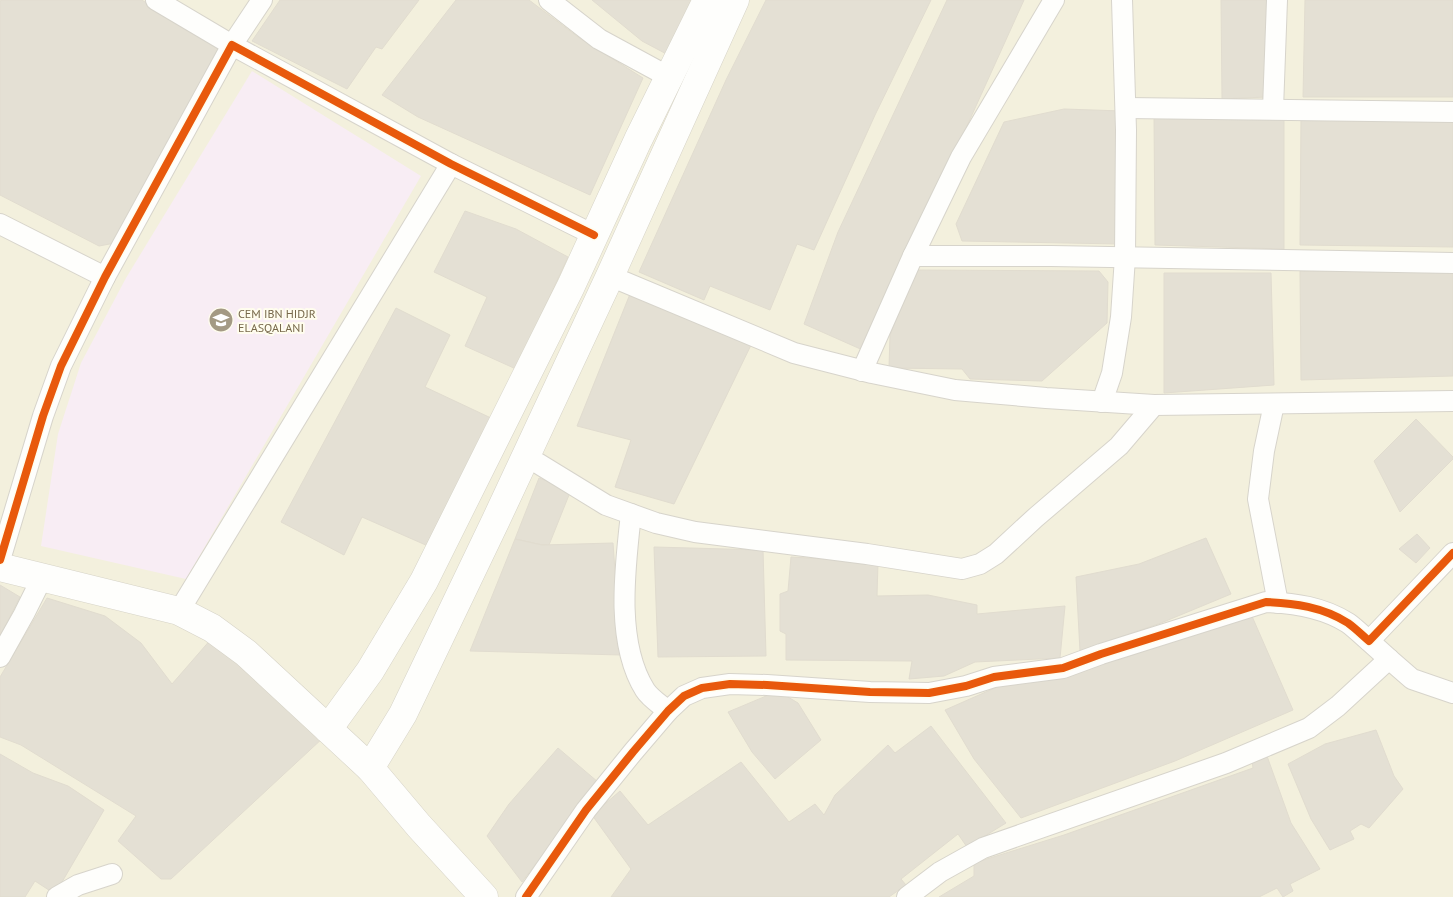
<svg xmlns="http://www.w3.org/2000/svg" width="1453" height="897" viewBox="0 0 1453 897" font-family="'PT Sans',sans-serif">
	<style>
		.residential { fill: #f3f0dd }
		.education { fill: #f8edf4 }
		.building { fill: #e4e0d4; stroke: #e1dccf }
		.lines { fill: none; stroke-linecap: round; stroke-linejoin: round }
		.street-casing { stroke: #d7d4cb; stroke-width: 22 }
		.secondary-casing { stroke: #d6d3c7; stroke-width: 29 }
		.street { stroke: #fefefc; stroke-width: 20 }
		.secondary { stroke: #fefefc; stroke-width: 28 }
		.cycleway-casing { stroke: #fffdee; stroke-width: 11 }
		.cycleway { stroke: #e8590c; stroke-width: 8 }
		.labels { text-anchor: middle; dominant-baseline: central; stroke-width: 4; stroke-linejoin: round; paint-order: stroke }
		.poi-label { font-size: 12px; fill: #77684b; stroke: #fffdee; text-anchor: start }
	</style>
	<rect width="100%" height="100%" fill="#f8f7ed"/>
	<rect class="residential" x="0" y="0" width="1453" height="897"/>
	<polygon class="education" points="252,71 421,176 186,579 41,546 58,434 81,363 126,278"/>
	<g class="building">
		<polygon points="1,0 142,0 174,22 219,47 115,243 99,246 0,195 0,2"/>
		<polygon points="280,0 419,0 382,49 376,47 347,89 252,41"/>
		<polygon points="456,0 529,0 578,37 643,78 590,195 418,117 382,95"/>
		<polygon points="592,0 700,0 674,58 642,41"/>
		<polygon points="766,0 931,0 875,115 814,250 797,244 770,310 710,286 704,300 639,272 726,80"/>
		<polygon points="947,0 1024,0 865,351 804,324 838,232"/>
		<polygon points="1221,0 1267,0 1267,97 1222,99"/>
		<polygon points="1305,0 1453,0 1453,97 1303,97"/>
		<polygon points="1064,109 1122,111 1118,244 962,241 956,224 1004,122"/>
		<polygon points="1154,114 1284,117 1284,249 1155,245"/>
		<polygon points="1301,116 1453,121 1453,247 1300,245"/>
		<polygon points="465,211 516,229 568,257 516,369 465,346 487,297 434,272"/>
		<polygon points="915,270 1099,271 1108,282 1107,323 1042,381 970,379 962,369 889,368 890,335"/>
		<polygon points="1300,271 1453,272 1453,376 1301,380"/>
		<polygon points="1164,273 1271,273 1274,385 1164,393"/>
		<polygon points="630,294 752,343 674,504 615,487 631,440 577,426"/>
		<polygon points="396,308 450,335 425,387 491,418 428,546 362,517 344,555 281,522"/>
		<polygon points="1416,419 1453,457 1453,459 1400,512 1374,461"/>
		<polygon points="539,478 571,490 549,545 542,545 515,539"/>
		<polygon points="1417,534 1430,548 1416,563 1399,549"/>
		<polygon points="1206,538 1231,594 1161,623 1080,651 1076,577 1139,564"/>
		<polygon points="515,539 542,545 613,543 621,655 470,651"/>
		<polygon points="654,547 763,550 766,656 658,657"/>
		<polygon points="791,557 878,562 877,596 928,595 977,605 977,614 1065,606 1060,658 975,662 944,676 909,679 912,661 786,660 786,634 780,631 780,594 788,591"/>
		<polygon points="0,585 20,597 0,636"/>
		<polygon points="47,598 105,616 141,643 172,684 212,638 324,737 171,879 161,879 118,841 136,816 21,745 0,737 0,677"/>
		<polygon points="1251,614 1293,710 1175,761 1021,818 974,759 945,710 1013,680 1116,655 1118,660"/>
		<polygon points="778,691 798,703 821,740 775,779 752,752 728,712"/>
		<polygon points="931,726 1006,823 967,847 958,834 901,879 906,885 889,897 611,897 631,869 592,815 620,791 648,825 741,762 789,822 815,804 824,815 835,795 888,745 895,753"/>
		<polygon points="1376,730 1394,776 1403,789 1369,828 1361,824 1350,831 1354,839 1330,850 1311,819 1288,764 1325,744"/>
		<polygon points="558,748 598,782 522,882 487,836 509,804"/>
		<polygon points="0,754 33,773 68,786 104,810 55,894 35,881 25,897 0,897"/>
		<polygon points="1267,756 1291,823 1320,869 1290,884 1293,891 1283,897 1277,888 1259,897 939,897 974,876 974,863 1064,835 1253,768 1252,761"/>
	</g>
	<g class="lines">
		<defs>
			<g id="street">
				<polyline points="156,0 232,45 262,0"/>
				<polyline points="549,0 599,39 669,77"/>
				<polyline points="1126,108 1453,112"/>
				<polyline points="1273,109 1277,0"/>
				<polyline points="0,224 105,277"/>
				<polyline points="913,256 961,157 1054,0"/>
				<polyline points="610,276 794,353 872,373 955,390 1046,398 1154,405 1453,401"/>
				<polyline points="862,371 913,256 1051,256 1453,263"/>
				<polyline points="1102,402 1112,373 1121,317 1125,257 1126,130 1122,0"/>
				<polyline points="1274,404 1264,451 1258,499 1278,603"/>
				<polyline points="526,456 606,505 656,523 695,532 867,554 962,569 980,564 996,554 1035,518 1119,446 1154,405"/>
				<path d="M 631,514 C 625,568 615,642 645,690 C 650,698 661,705 668,711"/>
				<polyline points="0,560 43,416 61,366 105,277 232,45 451,164 594,235"/>
				<polyline points="179,611 451,164"/>
				<polyline points="0,657 24,614 42,578"/>
				<polyline points="1389,659 1412,679 1453,693"/>
				<polyline points="57,897 78,885 112,874"/>
				<path d="M 526,897 L 586,810 L 633,752 L 668,711 L 684,696 L 702,688 L 730,684 L 767,685 L 870,692 L 929,693 L 966,686 L 994,677 L 1063,668 L 1101,654 L 1266,602 C 1294,603 1323,607 1348,623 C 1355,628 1362,635 1369,641 L 1453,553"/>
				<polyline points="907,897 940,872 983,848 1226,763 1309,728 1338,706 1389,659 1369,641"/>
			</g>
			<g id="secondary">
				<polyline points="0,567 179,611 212,628 246,653 370,768 419,826 484,897"/>
				<polyline points="328,729 370,671 424,581 571,286 638,140 707,0"/>
				<polyline points="370,768 403,714 496,520 610,276 735,0"/>
			</g>
		</defs>
		<use href="#street" class="street-casing"/>
		<use href="#secondary" class="secondary-casing"/>
		<use href="#street" class="street"/>
		<use href="#secondary" class="secondary"/>
		<defs>
			<g id="cycleway">
				<polyline points="0,560 43,416 61,366 105,277 232,45 451,164 594,235"/>
				<path d="M 526,897 L 586,810 L 633,752 L 668,711 L 684,696 L 702,688 L 730,684 L 767,685 L 870,692 L 929,693 L 966,686 L 994,677 L 1063,668 L 1101,654 L 1266,602 C 1294,603 1323,607 1348,623 C 1355,628 1362,635 1369,641 L 1453,553"/>
			</g>
		</defs>
		<use href="#cycleway" class="cycleway-casing"/>
		<use href="#cycleway" class="cycleway"/>
	</g>
	<defs>
		<symbol id="school-disc" viewBox="-11 -11 22 22"><circle r="9.5" fill="#a49a84" stroke="#fffdee"/><path d="M0-5L7-2L0 1L-7-2ZM-4 1L0 2.5L4 1V4Q0 6-4 4Z" fill="#fff"/></symbol>
	</defs>
	<g fill-rule="evenodd">
		<use href="#school-disc" x="207" y="306" width="28" height="28"/>
	</g>
	<g class="labels">
		<g class="poi-label">
			<text x="238" y="313">CEM IBN HIDJR<tspan x="238" dy="14">ELASQALANI</tspan></text>
		</g>
	</g>
</svg>
